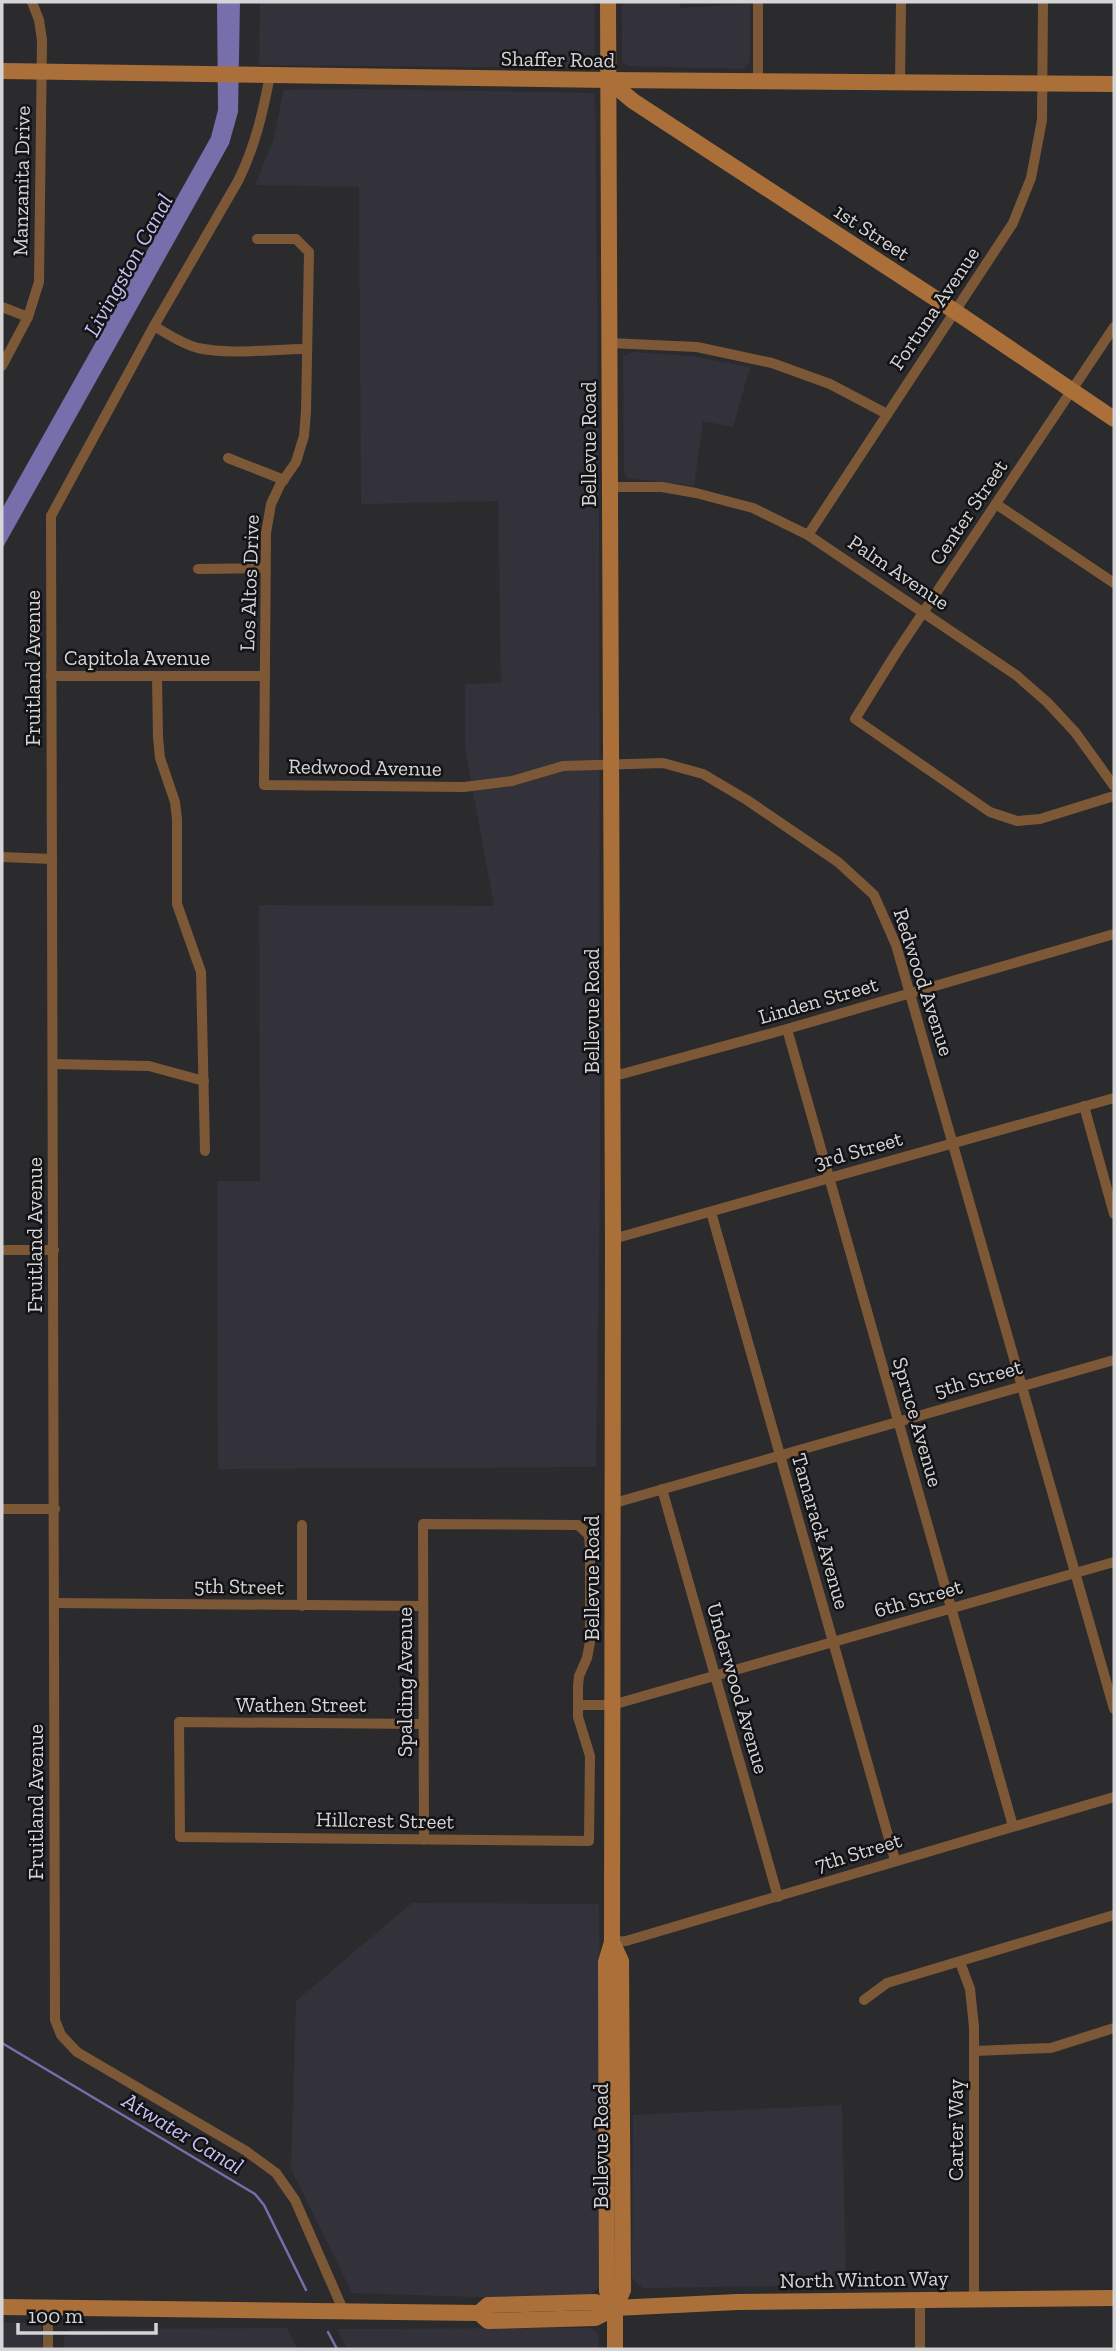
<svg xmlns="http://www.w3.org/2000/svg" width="1116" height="2351" viewBox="0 0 1116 2351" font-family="'Zilla Slab',serif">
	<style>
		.built { fill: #33323b }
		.water { fill: #766fab }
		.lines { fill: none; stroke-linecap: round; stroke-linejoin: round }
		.stream { stroke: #766fab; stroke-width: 2.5 }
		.street { stroke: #7d5837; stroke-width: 10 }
		.secondary { stroke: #ab7039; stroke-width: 16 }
		.labels { text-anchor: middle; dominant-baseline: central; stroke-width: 5; stroke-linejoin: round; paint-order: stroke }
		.street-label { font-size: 21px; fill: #d5d5d7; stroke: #131315 }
		.water-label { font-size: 23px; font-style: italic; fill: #c5c1f5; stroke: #131315 }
	</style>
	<rect width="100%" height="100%" fill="#2b2b2e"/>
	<g class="built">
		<polygon points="260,2 595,2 594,68 259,65"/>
		<polygon points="622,2 680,2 680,8 750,4 750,62 743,69 628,66 622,62"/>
		<polygon points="359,89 595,93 599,499 600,1181 596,1467 218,1469 217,1181 260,1181 259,905 494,906 465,748 465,684 501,683 498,501 361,504 359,187 255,185 273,141 284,90"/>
		<polygon points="632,352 691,356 750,367 733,427 703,421 694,486 628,478 624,472 623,357"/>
		<polygon points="412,1903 599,1904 603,2285 590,2295 513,2298 352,2293 291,2169 296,2001"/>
		<polygon points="842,2105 846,2285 643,2288 632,2278 633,2115"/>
		<rect x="2" y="2323" width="40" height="26"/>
		<polygon points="287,2328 297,2349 64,2349 64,2338 72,2329"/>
		<polygon points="591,2328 598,2334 599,2349 347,2349 337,2329"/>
	</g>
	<polygon class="water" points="217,2 240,2 238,112 229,144 2,549 2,509 211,137 218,110"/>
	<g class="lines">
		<g class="stream">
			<polyline points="2,2043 255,2194 264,2205 306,2290"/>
			<polyline points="328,2332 337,2349"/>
		</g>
		<g class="street">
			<polyline points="758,2 758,81"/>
			<path d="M 270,75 C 263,112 255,147 238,181 L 154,326 L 51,516 L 55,2020 L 61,2035 L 77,2052 L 246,2151 L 276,2173 L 295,2200 L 344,2312"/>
			<polyline points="900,82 901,2"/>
			<polyline points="257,239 296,239 309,252 306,411 304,436 296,462 280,485 271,504 266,533 264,785 464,787 512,781 563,766 663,763 703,774 747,800 838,862 874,895 896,945 1114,1709"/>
			<polyline points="2,307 28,317"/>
			<path d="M 154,326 C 168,334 182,344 198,348 C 230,355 273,349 306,349"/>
			<polyline points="1114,327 896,653 855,719 990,812 1017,821 1040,819 1114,796"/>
			<polyline points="609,343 697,347 772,363 830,384 887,414"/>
			<polyline points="2,366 28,317 39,282 42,40 39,20 32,2"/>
			<polyline points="228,458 284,480"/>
			<polyline points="609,487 662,487 696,493 753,508 808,535 1016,675 1047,702 1075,732 1114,786"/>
			<polyline points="996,504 1114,583"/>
			<polyline points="808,535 1013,223 1031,178 1042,120 1043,2"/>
			<polyline points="198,569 265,568"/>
			<polyline points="51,676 265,676"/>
			<polyline points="157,676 158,737 160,758 175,802 177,819 177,904 201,972 205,1151"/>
			<polyline points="2,857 52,859"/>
			<polyline points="787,1029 1013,1826"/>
			<polyline points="53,1064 149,1066 204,1081"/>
			<polyline points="612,1074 622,1074 787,1029 1114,934"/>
			<polyline points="1084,1106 1114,1214"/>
			<polyline points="711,1212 895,1860"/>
			<polyline points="613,1239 1114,1098"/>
			<polyline points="2,1250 54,1250"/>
			<polyline points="662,1489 778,1897"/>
			<polyline points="611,1504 1114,1360"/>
			<polyline points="2,1509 55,1509"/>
			<polyline points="302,1525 302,1606"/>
			<polyline points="55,1603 423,1606"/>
			<polyline points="578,1705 612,1705 1114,1562"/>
			<polyline points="423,1724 179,1722 180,1837 589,1841 590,1756 578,1717 578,1686 579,1676 587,1658 590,1642 590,1548 589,1535 578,1525 423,1524 424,1840"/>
			<polyline points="612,1942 626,1941 1114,1797"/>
			<polyline points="960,1962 970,1989 974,2027 974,2299"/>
			<polyline points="864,2000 887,1983 1114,1915"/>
			<polyline points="974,2051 1051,2048 1114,2028"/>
			<polyline points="920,2300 920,2349"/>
			<polyline points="48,2308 48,2349"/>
		</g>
		<g class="secondary">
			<polyline points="608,2 613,1239 612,1942 606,1962 607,2291 615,2308"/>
			<polyline points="2,71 608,80 1114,84"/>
			<polyline points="608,80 633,101 956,312 1114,419"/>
			<polyline points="612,1942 621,1961 623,2290 615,2308 615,2349"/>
			<polyline points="2,2307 479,2313 488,2321 595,2318 615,2308"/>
			<polyline points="479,2313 488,2305 595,2302 615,2308 737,2302 1114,2298"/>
		</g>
	</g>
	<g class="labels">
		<g class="street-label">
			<text transform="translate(558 59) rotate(1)">Shaffer Road</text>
			<text transform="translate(21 181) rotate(-89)">Manzanita Drive</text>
			<text transform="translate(872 232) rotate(33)">1st Street</text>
			<text transform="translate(934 308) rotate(-56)">Fortuna Avenue</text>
			<text transform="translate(588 444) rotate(-90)">Bellevue Road</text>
			<text transform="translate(968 512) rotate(-56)">Center Street</text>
			<text transform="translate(899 572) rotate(34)">Palm Avenue</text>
			<text transform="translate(249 583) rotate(-88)">Los Altos Drive</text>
			<text x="137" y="657">Capitola Avenue</text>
			<text transform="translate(32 668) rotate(-90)">Fruitland Avenue</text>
			<text transform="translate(365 767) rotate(1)">Redwood Avenue</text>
			<text transform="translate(924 982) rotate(72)">Redwood Avenue</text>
			<text transform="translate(818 1000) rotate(-16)">Linden Street</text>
			<text transform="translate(591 1011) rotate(-90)">Bellevue Road</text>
			<text transform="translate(858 1150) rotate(-16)">3rd Street</text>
			<text transform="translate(34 1235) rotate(-90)">Fruitland Avenue</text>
			<text transform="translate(978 1378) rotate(-16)">5th Street</text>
			<text transform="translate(918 1422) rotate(74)">Spruce Avenue</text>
			<text transform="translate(821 1531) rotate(74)">Tamarack Avenue</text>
			<text transform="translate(591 1578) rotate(-90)">Bellevue Road</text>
			<text transform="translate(239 1586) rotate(1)">5th Street</text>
			<text transform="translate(918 1598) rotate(-16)">6th Street</text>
			<text transform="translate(404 1682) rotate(-90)">Spalding Avenue</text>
			<text transform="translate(738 1688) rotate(74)">Underwood Avenue</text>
			<text x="301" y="1704">Wathen Street</text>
			<text transform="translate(35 1802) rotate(-90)">Fruitland Avenue</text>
			<text transform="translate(385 1820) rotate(1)">Hillcrest Street</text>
			<text transform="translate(858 1852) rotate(-17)">7th Street</text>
			<text transform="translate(955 2130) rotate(-90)">Carter Way</text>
			<text transform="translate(600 2146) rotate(-90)">Bellevue Road</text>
			<text transform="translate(864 2279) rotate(-1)">North Winton Way</text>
		</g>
		<g class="water-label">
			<text transform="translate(128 265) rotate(-61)">Livingston Canal</text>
			<text transform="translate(183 2133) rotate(31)">Atwater Canal</text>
		</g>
	</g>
	<rect width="1116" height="2351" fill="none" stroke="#d5d5d7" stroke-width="7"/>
	<path d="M18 2323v10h138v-10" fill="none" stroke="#d5d5d7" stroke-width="3.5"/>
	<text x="28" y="2323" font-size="21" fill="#d5d5d7" stroke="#131315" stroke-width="5" paint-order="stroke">100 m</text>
</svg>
